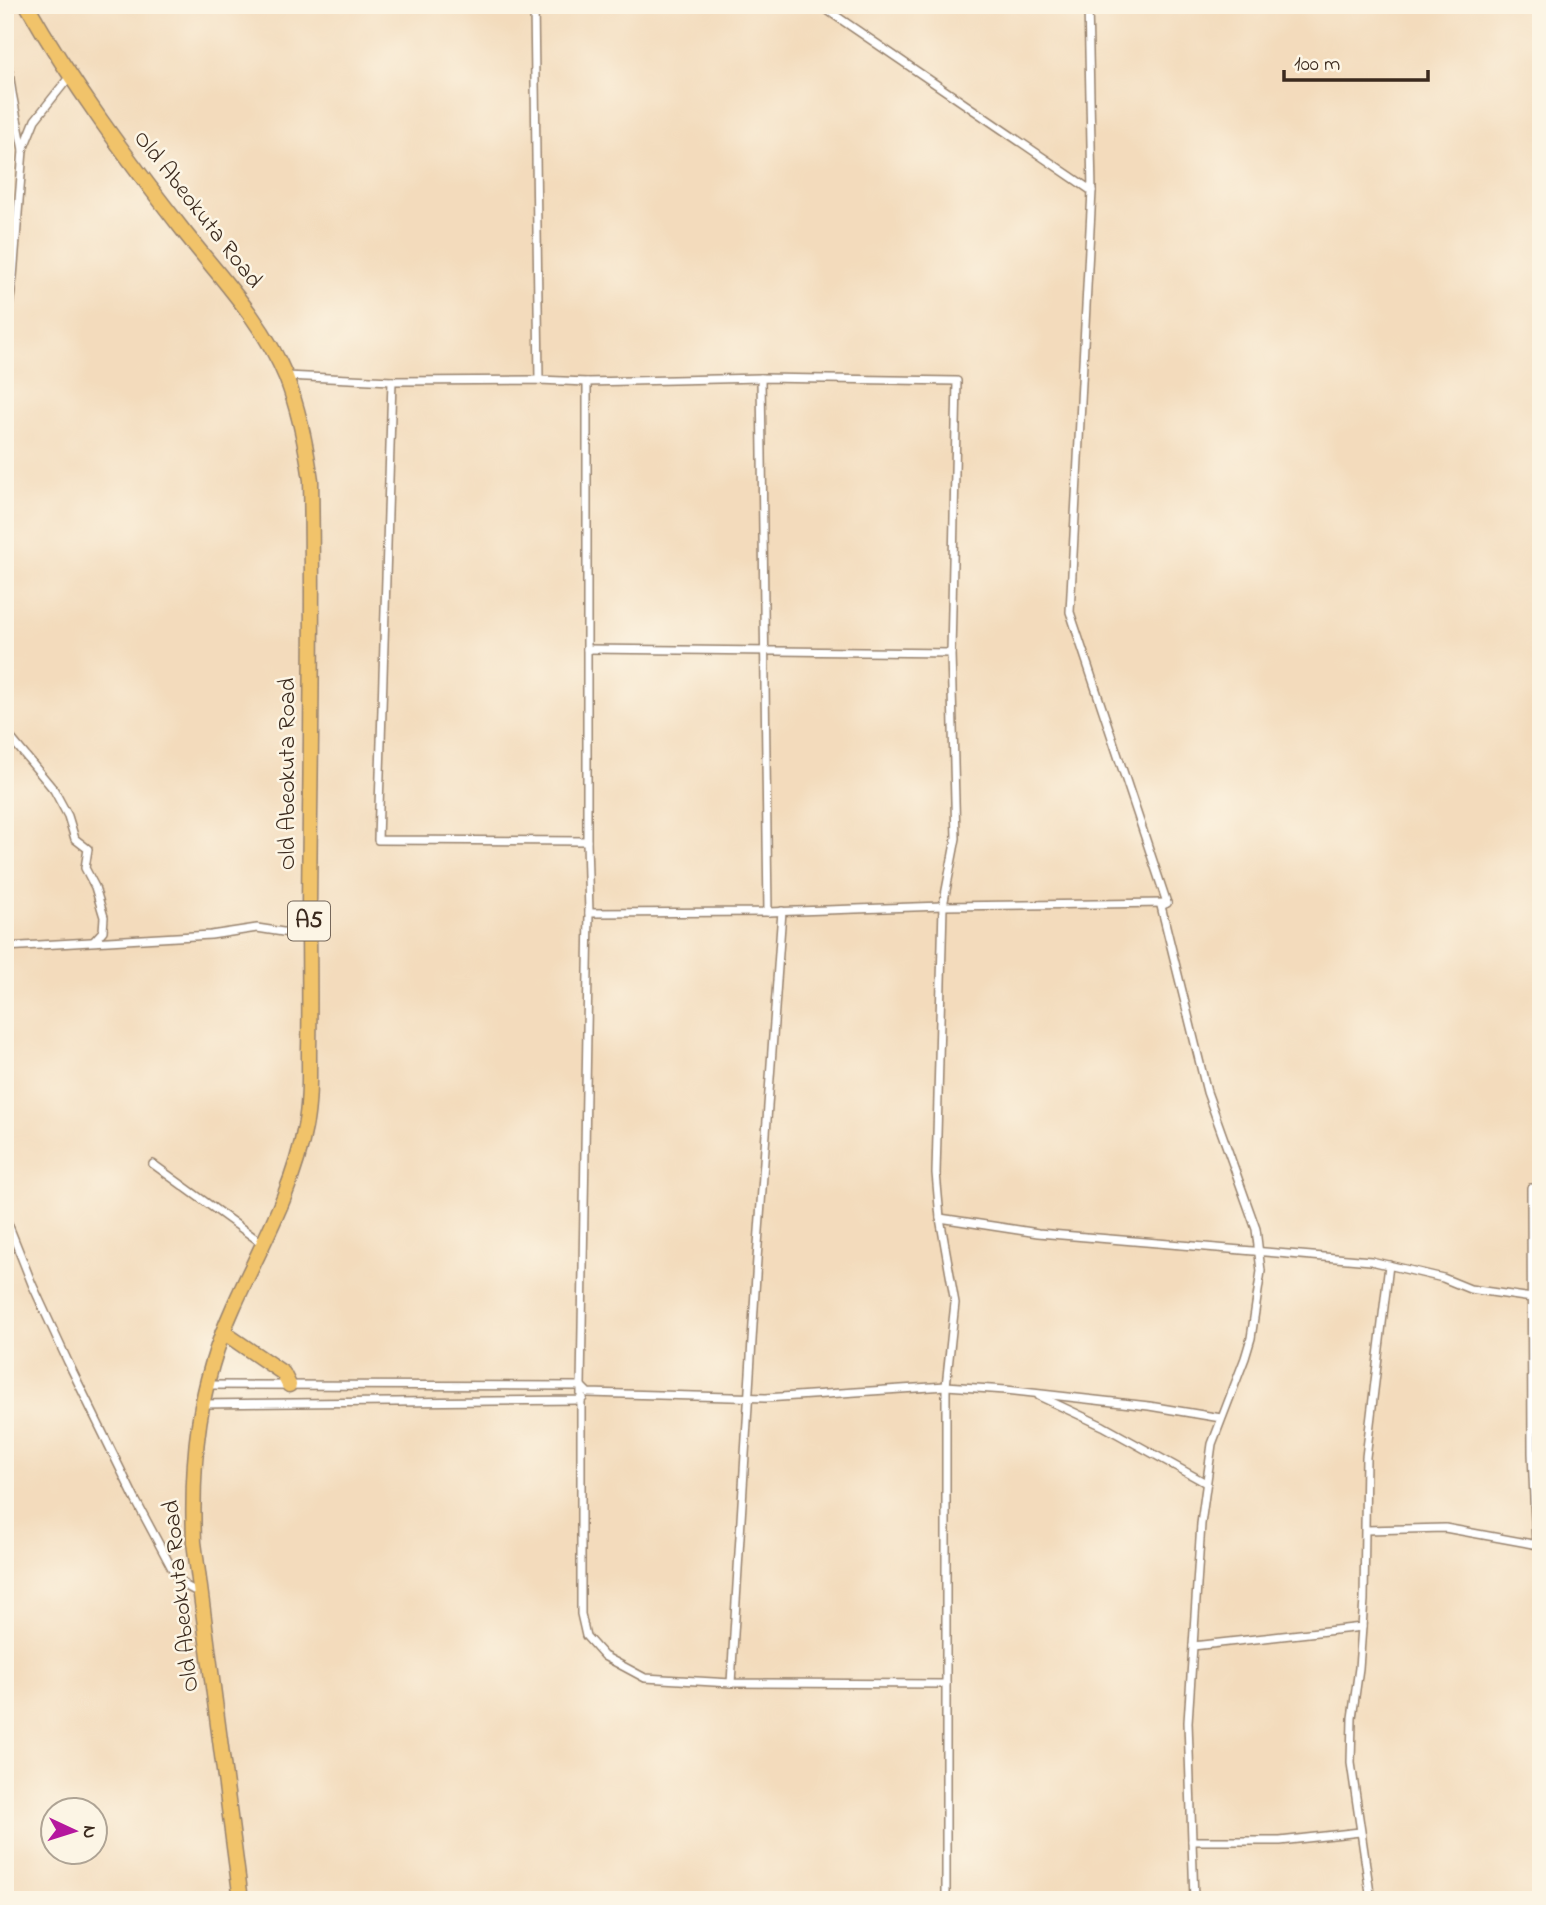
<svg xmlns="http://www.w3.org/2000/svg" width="1546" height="1905" viewBox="0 0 1546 1905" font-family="'Indie Flower',sans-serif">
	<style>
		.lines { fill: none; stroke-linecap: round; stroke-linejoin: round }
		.street-casing { stroke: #97826d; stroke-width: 10 }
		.highway-casing { stroke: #97826d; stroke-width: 17 }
		.street { stroke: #fff; stroke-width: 7 }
		.highway { stroke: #f1c36a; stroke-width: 14 }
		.labels { text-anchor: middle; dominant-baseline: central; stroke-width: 5; stroke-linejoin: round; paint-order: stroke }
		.shield { fill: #fcf5e5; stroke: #75675a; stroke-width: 2 }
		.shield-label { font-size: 23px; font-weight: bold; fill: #3b2a1e }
		.street-label { font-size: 24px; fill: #3b2a1e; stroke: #fcf5e5 }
	</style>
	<rect width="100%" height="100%" fill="#fcf5e5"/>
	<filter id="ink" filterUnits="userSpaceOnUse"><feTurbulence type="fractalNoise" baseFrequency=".0143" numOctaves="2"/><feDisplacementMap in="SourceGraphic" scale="14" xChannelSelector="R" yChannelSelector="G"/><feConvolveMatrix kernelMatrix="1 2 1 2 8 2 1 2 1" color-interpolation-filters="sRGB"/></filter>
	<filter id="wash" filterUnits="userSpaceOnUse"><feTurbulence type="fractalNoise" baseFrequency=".00686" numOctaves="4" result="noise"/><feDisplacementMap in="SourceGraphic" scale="28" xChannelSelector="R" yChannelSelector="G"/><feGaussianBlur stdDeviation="1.57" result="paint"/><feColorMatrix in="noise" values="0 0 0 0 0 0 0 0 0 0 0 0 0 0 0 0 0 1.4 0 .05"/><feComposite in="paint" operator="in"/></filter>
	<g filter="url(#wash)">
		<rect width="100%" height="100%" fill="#f3dbbc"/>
	</g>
	<g filter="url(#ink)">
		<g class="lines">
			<defs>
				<g id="street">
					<polyline points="534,5 539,380"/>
					<polyline points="820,5 1092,191"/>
					<polyline points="1088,5 1092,191 1070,612 1167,903"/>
					<polyline points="5,45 12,93 23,150"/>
					<polyline points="5,335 13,277 23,150 35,120 70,76"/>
					<polyline points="286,376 392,381 539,380 587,382 761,378 957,381 951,653 956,838 943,906 936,1173 940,1218 955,1303 946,1386 946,1900"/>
					<polyline points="761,378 768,912"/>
					<polyline points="392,381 378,840 587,841"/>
					<polyline points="587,382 587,841 589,913 581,1386 581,1614 586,1636 604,1656 645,1678 731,1683 946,1684"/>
					<polyline points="587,649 951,653"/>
					<polyline points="5,731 54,790 68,816 75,839 88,849 85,868 95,887 104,917 103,931 94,941"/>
					<polyline points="1167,903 1161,906 1207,1092 1256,1229 1261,1271 1251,1338 1245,1358 1212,1444 1201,1524 1188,1722 1194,1900"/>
					<polyline points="589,913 768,912 943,906 1166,903"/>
					<polyline points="5,947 211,935 257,928 309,936"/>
					<polyline points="153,1164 263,1244"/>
					<polyline points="1531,1188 1532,1453 1536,1544"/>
					<polyline points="5,1216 32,1284 68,1362 135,1499 175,1574 186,1586 201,1594"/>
					<polyline points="940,1218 1038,1233 1371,1261 1443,1278 1470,1289 1532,1298"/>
					<polyline points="207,1385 581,1386 588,1393 766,1398 946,1386 1006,1390 1149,1406 1221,1418"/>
					<polyline points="1039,1396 1103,1426 1206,1483"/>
					<polyline points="201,1404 581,1400 583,1398"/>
					<polyline points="1366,1530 1445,1528 1538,1545"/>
					<polyline points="1193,1646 1362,1627"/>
					<polyline points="731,1683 757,1259 782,911"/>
					<polyline points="1192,1841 1280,1841 1360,1832"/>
					<polyline points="1371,1900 1351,1763 1352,1718 1359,1668 1364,1600 1366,1457 1389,1265"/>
				</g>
				<g id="highway">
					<path d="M 27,5 C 72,84 126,157 182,229 C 218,275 263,321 286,377 C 299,410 306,445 311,480 C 314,623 310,767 309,910 C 309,957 310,1004 309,1051 C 309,1076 310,1102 305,1127 C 293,1192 259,1249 233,1308 C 198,1386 191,1458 194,1542 L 241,1900"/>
					<polyline points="223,1332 283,1373 289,1385"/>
				</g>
			</defs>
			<use href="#street" class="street-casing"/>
			<use href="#highway" class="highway-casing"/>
			<use href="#street" class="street"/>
			<use href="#highway" class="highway"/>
		</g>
	</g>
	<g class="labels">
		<rect class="shield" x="288" y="901.5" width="42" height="39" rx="5"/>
		<g class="shield-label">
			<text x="309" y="921">A5</text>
		</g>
		<g class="street-label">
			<text transform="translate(197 210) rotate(52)">Old Abeokuta Road</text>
			<text transform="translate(288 774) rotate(-90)">Old Abeokuta Road</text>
			<text transform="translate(182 1596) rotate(-96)">Old Abeokuta Road</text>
		</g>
	</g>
	<rect width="1546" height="1905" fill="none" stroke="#fcf5e5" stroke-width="28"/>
	<g transform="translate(74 1831) rotate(94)"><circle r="33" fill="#fcf5e5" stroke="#afa495" stroke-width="2"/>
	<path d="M0-5L12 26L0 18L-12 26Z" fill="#b5179e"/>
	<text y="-10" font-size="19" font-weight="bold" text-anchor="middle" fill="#3b2a1e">N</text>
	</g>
	<path d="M1284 70v10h144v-10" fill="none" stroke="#3b2a1e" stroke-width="3.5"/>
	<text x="1294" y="70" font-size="21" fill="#3b2a1e" stroke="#fcf5e5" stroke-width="5" paint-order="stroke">100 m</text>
</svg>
